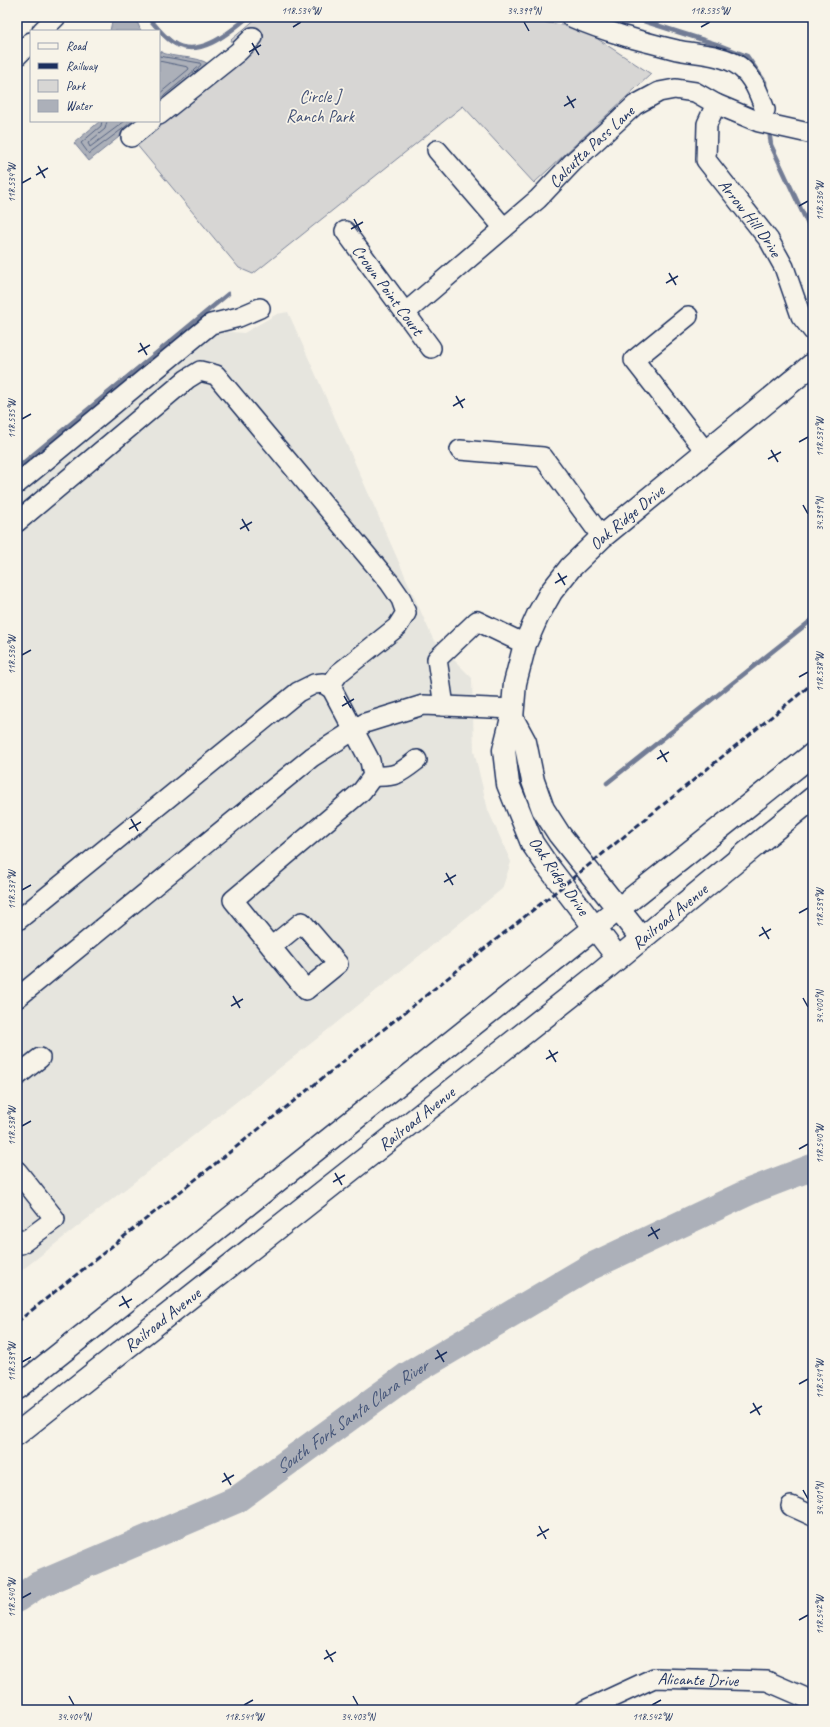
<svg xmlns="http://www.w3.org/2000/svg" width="830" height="1727" viewBox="0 0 830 1727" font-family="Caveat,sans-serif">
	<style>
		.built { fill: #e6e5de }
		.green { fill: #d7d6d4; stroke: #798299 }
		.water { fill: #acb0b9; stroke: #727c95 }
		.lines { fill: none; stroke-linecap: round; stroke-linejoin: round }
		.shore { stroke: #556382; stroke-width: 1 }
		.stream { stroke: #727c95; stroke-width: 4.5 }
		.river { stroke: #acb0b9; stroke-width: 27 }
		.minor-casing { stroke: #1b2f5e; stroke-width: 22 }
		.major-casing { stroke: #1b2f5e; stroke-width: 25 }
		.minor { stroke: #f7f3e8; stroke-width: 19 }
		.major { stroke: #f7f3e8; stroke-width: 22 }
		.rail { stroke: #1b2f5e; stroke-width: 3; stroke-dasharray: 6 3; stroke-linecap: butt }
		.ticks { fill: none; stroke: #1b2f5e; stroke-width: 1.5 }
		.labels { text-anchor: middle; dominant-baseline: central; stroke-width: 3.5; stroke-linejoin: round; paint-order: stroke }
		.park-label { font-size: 17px; fill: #415076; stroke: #f7f3e8 }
		.street-label { font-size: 17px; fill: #1b2f5e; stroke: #f7f3e8 }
		.water-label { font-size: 18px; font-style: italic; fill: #465679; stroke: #f7f3e8 }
		.neatline { fill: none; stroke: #1b2f5e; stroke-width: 1.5 }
		.ticks-label { font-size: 10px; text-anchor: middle; fill: #1b2f5e }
	</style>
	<rect width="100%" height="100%" fill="#f7f3e8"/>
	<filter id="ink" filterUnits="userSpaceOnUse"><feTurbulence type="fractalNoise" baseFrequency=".025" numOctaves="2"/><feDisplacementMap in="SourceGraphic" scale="8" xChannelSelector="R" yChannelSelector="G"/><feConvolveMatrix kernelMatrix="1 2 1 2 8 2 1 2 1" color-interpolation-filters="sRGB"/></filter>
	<g filter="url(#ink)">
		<polygon class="built" points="288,312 433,639 472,678 474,751 488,810 511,862 502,889 314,1041 17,1274 17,493 218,331 244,333 277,314"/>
		<polygon class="green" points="258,17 545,17 543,22 574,27 587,32 651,74 534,183 463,106 253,274 239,268 136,144 243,60 231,40"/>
		<g class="water">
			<polygon points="113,17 135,17 141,31 110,31"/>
			<path d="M 159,51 C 175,60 195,54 210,65 L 159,105 Z"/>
			<polygon points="100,121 139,121 89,161 74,143"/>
		</g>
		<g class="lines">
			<g class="shore">
				<polyline points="159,56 200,63 201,65 159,100"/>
				<polyline points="159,61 188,67 189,69 159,94"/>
				<polyline points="102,121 101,126 81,143 89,154 133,121"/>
				<polyline points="107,121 105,129 88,143 90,147 125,121"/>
			</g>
			<g class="stream">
				<path d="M 148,17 C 155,25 163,36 172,42 C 198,60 229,33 248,17"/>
				<polyline points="631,17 719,45 747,56 765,82 765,90"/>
				<polyline points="769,130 771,145 813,235"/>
				<polyline points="17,468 228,294"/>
				<polyline points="607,783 813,619"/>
			</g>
			<path class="river" id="s1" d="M 17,1599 L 38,1585 L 236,1500 L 408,1375 L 590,1267 L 753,1190 L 813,1167"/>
			<defs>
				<g id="minor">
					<path d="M 571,17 C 605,32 641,41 677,50 C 696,54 722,54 739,66 C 753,77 759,93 765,110"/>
					<polyline points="42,31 56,17"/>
					<polyline points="17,56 31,42"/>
					<path id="s2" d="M 716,104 L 707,124 L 706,160 L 769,240 L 784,267 L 801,316 L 813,331"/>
					<polyline points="159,115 238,52 253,37"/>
					<polyline points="131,137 151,121"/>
					<polyline points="437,150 504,228"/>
					<path id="s3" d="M 345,231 L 431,348"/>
					<path id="s4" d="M 405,313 L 538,199 L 573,162 L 635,105 L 659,92 L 675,89 L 695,92 L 716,104 L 759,122 L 813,134"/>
					<polyline points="688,316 634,360 706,452"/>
					<polyline points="460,450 543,457 602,537"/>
					<polyline points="17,484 211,324 239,317 260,308"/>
					<polyline points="17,522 187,379 200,371 216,375 390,583 401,599 406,613 397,627 339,673 334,680 332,689"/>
					<polyline points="444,706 437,659 477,621 525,644"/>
					<path d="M 373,776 C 396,777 399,774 417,760"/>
					<polyline points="17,921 298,692 314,684 323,683 332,689 370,761 373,776 362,791 233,900 306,990 338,964 302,922 271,947"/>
					<polyline points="17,998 312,757 365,723 423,705 513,709"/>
					<polyline points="17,1076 40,1058"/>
					<polyline points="17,1171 55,1219 21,1244 17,1238"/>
					<polyline points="791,1506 813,1516"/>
					<path id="s5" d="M 585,1710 L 654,1678 L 767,1681 L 813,1701"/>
				</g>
				<g id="major">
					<polyline points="512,718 525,742 533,781 543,809 559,834 642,939"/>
					<path id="s6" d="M 618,958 L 547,865 L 532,843 L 508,784 L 504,750 L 512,718 L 515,683 L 525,644 L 538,615 L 551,592 L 570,568 L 602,537 L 813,364"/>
					<polyline points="17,1388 813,754"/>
					<path id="s7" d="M 17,1434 L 599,974 L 813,798"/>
				</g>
			</defs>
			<use href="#minor" class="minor-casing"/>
			<use href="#major" class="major-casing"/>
			<use href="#minor" class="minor"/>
			<use href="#major" class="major"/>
			<polyline class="rail" points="17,1322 563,886 813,683"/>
		</g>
	</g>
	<path class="ticks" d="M 524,22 L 529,31M 293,27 L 301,22M 701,27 L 710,22M 252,43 L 259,55M 249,52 L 261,45M 567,96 L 574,108M 564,106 L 576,99M 38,166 L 45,178M 36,175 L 48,168M 22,183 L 31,178M 799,206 L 808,201M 354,219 L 361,232M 351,229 L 363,222M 669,273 L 676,285M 666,283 L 678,276M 140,343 L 147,355M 138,352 L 150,345M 456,396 L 463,408M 453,406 L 465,399M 22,419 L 31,414M 799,442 L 808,437M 771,450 L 778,462M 768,459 L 781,452M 803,505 L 808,514M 242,519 L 249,531M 240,529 L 252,522M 558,573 L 565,585M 555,583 L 567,576M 22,655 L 31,650M 799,677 L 808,672M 344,696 L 351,708M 342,706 L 354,699M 660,750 L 667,762M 657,759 L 669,752M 131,819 L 138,831M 129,829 L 141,822M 446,873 L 453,885M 444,882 L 456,875M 22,890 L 31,885M 799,913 L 808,908M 762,927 L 769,939M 759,936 L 771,929M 233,996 L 240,1008M 803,998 L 808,1007M 231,1006 L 243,999M 549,1050 L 556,1062M 546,1059 L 558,1052M 22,1126 L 31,1121M 799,1149 L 808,1144M 335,1173 L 342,1185M 333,1182 L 345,1175M 651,1227 L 658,1239M 648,1236 L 660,1229M 122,1296 L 129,1308M 119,1306 L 132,1299M 437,1350 L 444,1362M 435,1359 L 447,1352M 22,1362 L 31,1357M 799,1384 L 808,1379M 753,1403 L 760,1415M 750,1413 L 762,1406M 224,1473 L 231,1485M 222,1482 L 234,1475M 803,1490 L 808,1499M 539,1526 L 546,1539M 537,1536 L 549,1529M 22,1598 L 31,1593M 799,1620 L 808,1615M 326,1650 L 333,1662M 324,1659 L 336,1652M 69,1696 L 74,1705M 353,1696 L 358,1705M 244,1705 L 253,1700M 652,1705 L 661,1700"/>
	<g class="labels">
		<g class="park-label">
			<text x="320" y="96">Circle J<tspan x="320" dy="20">Ranch Park</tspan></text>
		</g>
		<g class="street-label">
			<text stroke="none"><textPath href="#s4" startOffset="250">Calcutta Pass Lane</textPath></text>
			<text stroke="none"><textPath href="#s2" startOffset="131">Arrow Hill Drive</textPath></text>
			<text stroke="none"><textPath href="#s3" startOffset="73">Crown Point Court</textPath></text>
			<text stroke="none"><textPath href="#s6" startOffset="515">Oak Ridge Drive</textPath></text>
			<text transform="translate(559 876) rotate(55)">Oak Ridge Drive</text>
			<text stroke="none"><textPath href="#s7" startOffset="833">Railroad Avenue</textPath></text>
			<text stroke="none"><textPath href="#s7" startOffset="509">Railroad Avenue</textPath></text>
			<text stroke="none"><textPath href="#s7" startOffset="185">Railroad Avenue</textPath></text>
			<text stroke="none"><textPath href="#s5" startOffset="120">Alicante Drive</textPath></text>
		</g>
		<g class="water-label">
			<text stroke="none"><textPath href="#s1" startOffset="383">South Fork Santa Clara River</textPath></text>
		</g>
	</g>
	<rect width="830" height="1727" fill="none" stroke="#f7f3e8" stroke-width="44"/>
	<rect x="30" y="30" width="130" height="92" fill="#f7f3e8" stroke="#9fa5b1"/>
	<rect x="38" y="43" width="20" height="6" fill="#f7f3e8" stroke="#9fa5b1"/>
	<text x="66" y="50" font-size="12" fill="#1b2f5e">Road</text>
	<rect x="38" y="63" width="20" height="6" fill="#1b2f5e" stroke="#9fa5b1"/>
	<text x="66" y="70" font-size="12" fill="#1b2f5e">Railway</text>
	<rect x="38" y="80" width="20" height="12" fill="#d7d6d4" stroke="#9fa5b1"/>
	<text x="66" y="90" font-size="12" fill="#1b2f5e">Park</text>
	<rect x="38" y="100" width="20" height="12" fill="#acb0b9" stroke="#9fa5b1"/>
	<text x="66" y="110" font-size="12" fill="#1b2f5e">Water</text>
	<rect x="22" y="22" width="786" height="1683" class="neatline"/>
	<g class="ticks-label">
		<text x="301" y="14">118.534°W</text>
		<text x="524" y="14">34.399°N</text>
		<text x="710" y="14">118.535°W</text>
		<text transform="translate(11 183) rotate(-90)" y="4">118.534°W</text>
		<text transform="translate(819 201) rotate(-90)" y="4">118.536°W</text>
		<text transform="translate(11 419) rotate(-90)" y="4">118.535°W</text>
		<text transform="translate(819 437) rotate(-90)" y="4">118.537°W</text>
		<text transform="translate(819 514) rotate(-90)" y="4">34.399°N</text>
		<text transform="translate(11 655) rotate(-90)" y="4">118.536°W</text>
		<text transform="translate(819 672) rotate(-90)" y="4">118.538°W</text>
		<text transform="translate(11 890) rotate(-90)" y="4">118.537°W</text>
		<text transform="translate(819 908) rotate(-90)" y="4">118.539°W</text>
		<text transform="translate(819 1007) rotate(-90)" y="4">34.400°N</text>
		<text transform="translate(11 1126) rotate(-90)" y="4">118.538°W</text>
		<text transform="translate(819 1144) rotate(-90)" y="4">118.540°W</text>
		<text transform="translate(11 1362) rotate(-90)" y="4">118.539°W</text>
		<text transform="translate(819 1379) rotate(-90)" y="4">118.541°W</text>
		<text transform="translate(819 1499) rotate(-90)" y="4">34.401°N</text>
		<text transform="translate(11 1598) rotate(-90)" y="4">118.540°W</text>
		<text transform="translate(819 1615) rotate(-90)" y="4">118.542°W</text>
		<text x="74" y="1720">34.404°N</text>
		<text x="244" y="1720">118.541°W</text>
		<text x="358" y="1720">34.403°N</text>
		<text x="652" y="1720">118.542°W</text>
	</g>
</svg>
